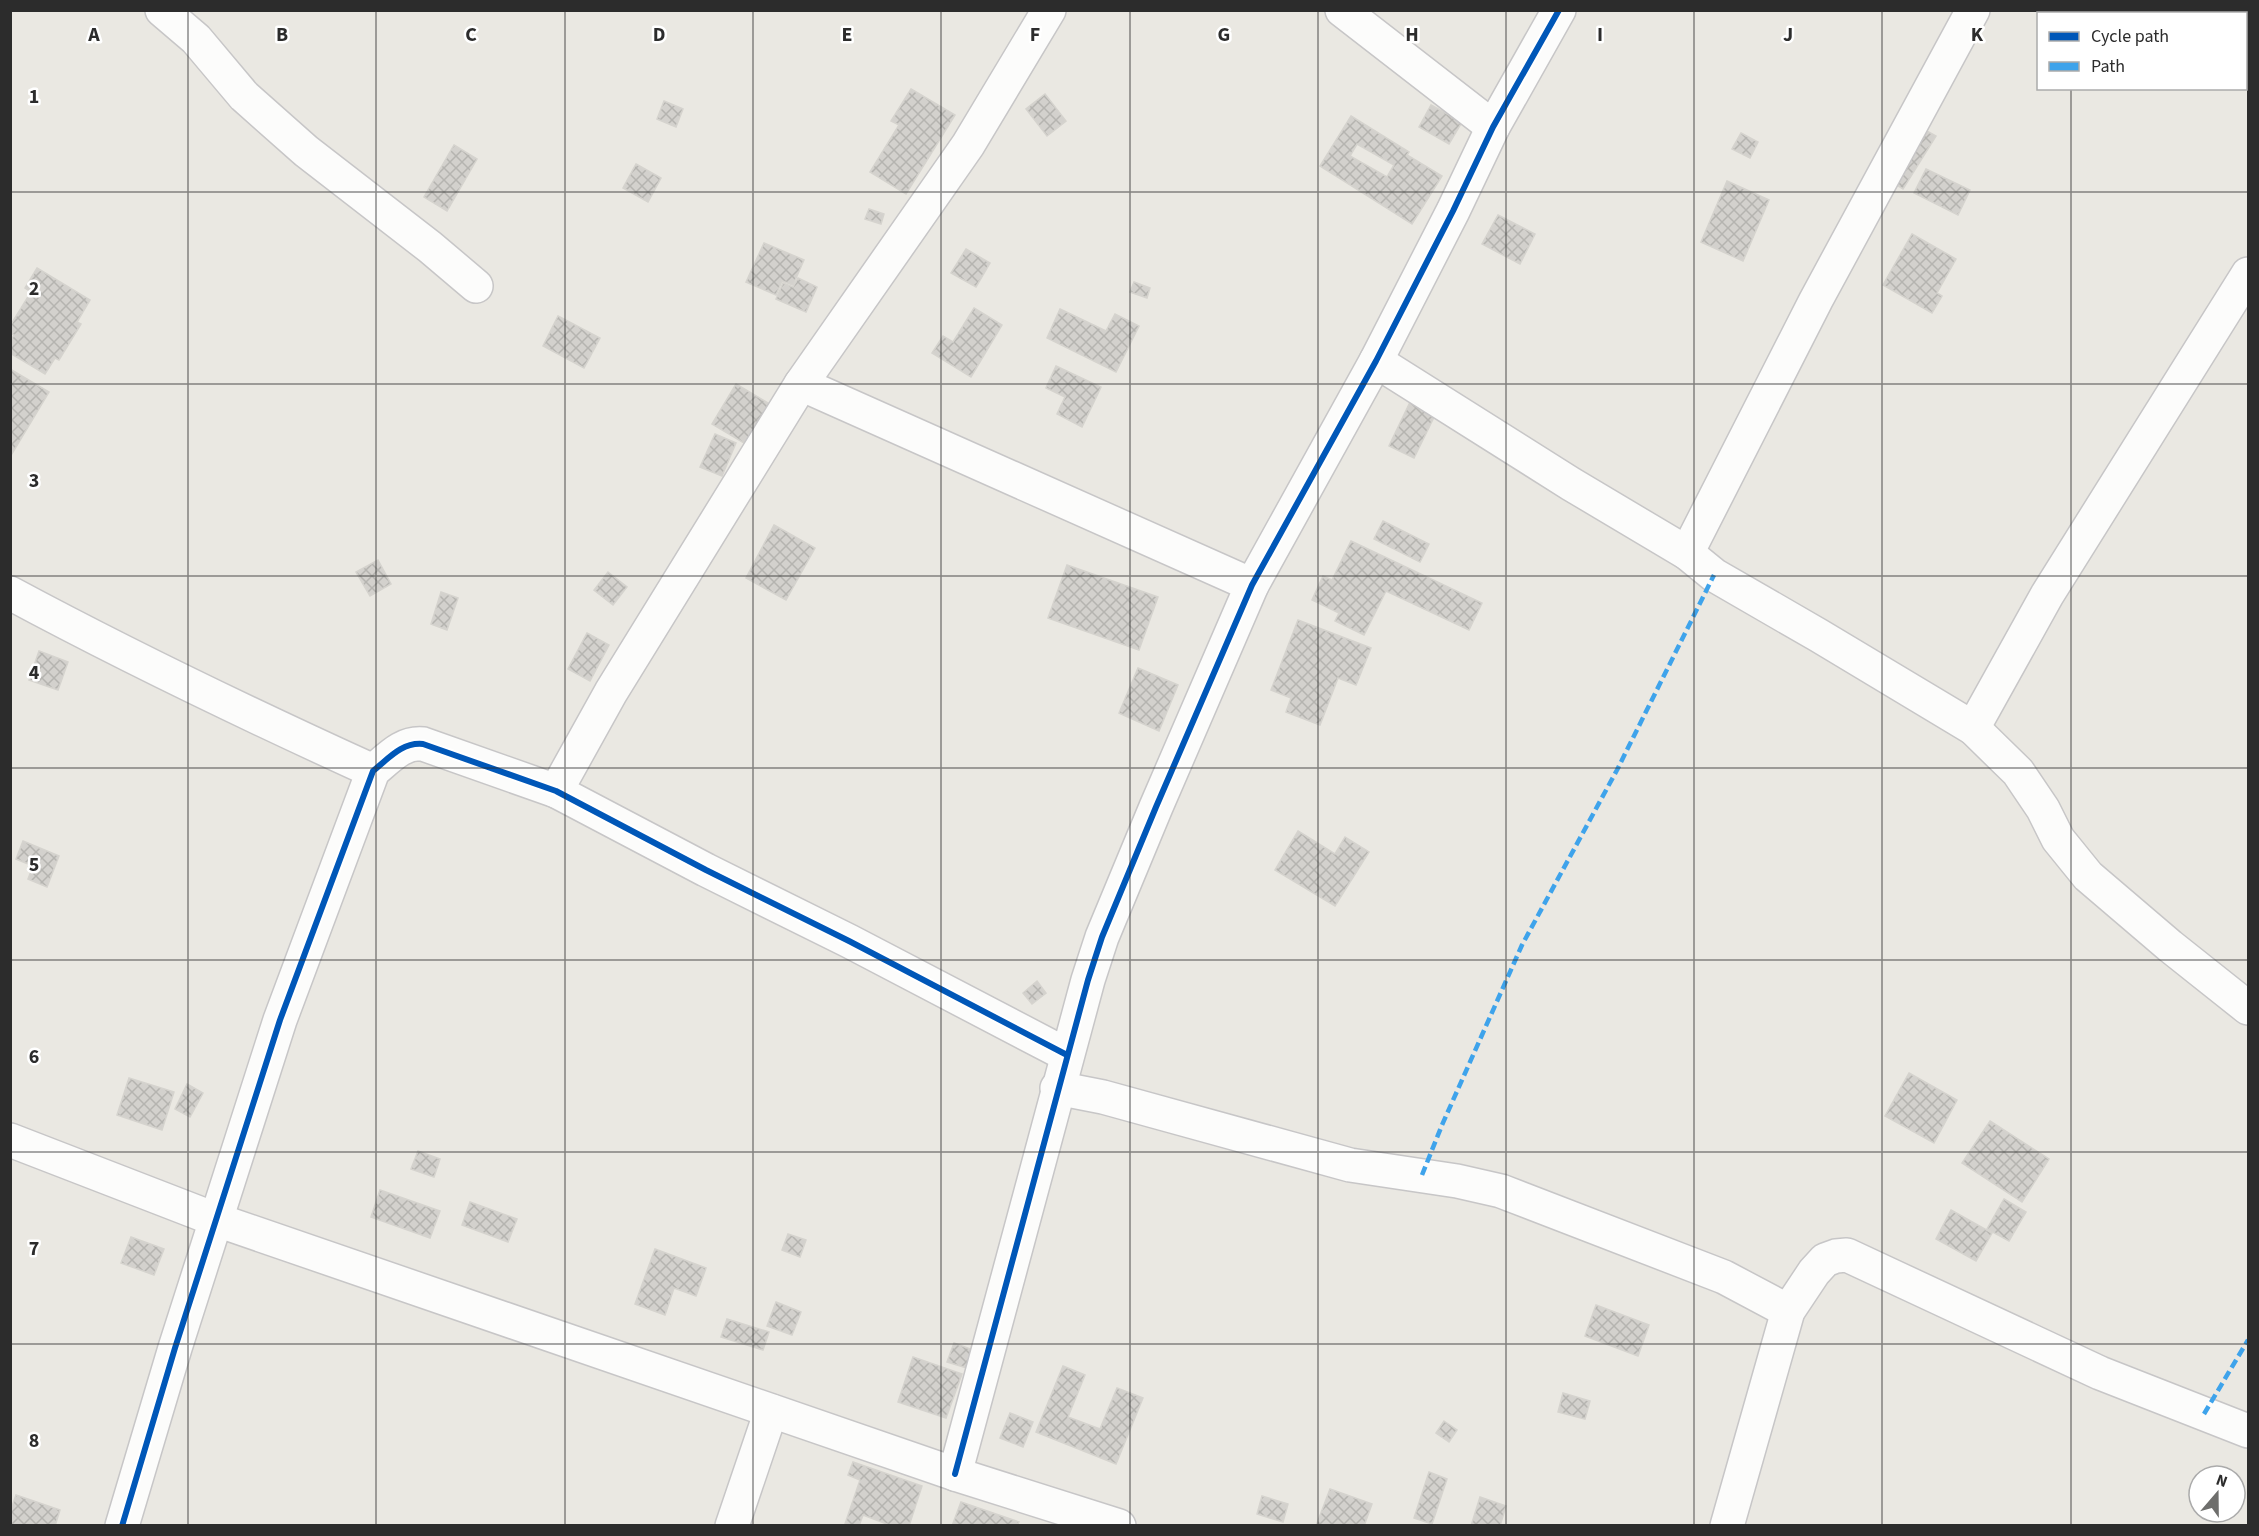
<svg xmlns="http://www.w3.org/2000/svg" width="2259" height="1536" viewBox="0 0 2259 1536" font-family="'Source Sans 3',sans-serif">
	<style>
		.building { fill: url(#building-cross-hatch); stroke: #d5d3ce; stroke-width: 1.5; fill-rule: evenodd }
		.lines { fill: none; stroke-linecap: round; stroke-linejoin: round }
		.minor-casing { stroke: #c7c6c7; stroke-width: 36 }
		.minor { stroke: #fcfcfb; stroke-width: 33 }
		.quiet { stroke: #3ea3eb; stroke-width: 4.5; stroke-dasharray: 9 4.5; stroke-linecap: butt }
		.cycleway-casing { stroke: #fff; stroke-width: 10 }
		.cycleway { stroke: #0057b8; stroke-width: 6 }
		.grid { fill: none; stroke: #2c2c2c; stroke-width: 1.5; stroke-opacity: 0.55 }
		.grid-label { font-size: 20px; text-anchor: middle; font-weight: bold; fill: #2c2c2c; stroke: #fff; stroke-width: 5; stroke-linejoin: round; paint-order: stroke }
	</style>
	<defs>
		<pattern id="building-cross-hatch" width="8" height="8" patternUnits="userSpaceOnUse" patternTransform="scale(1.5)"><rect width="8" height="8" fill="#d3d1cd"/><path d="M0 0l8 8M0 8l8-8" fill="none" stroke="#b5b4b0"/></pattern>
	</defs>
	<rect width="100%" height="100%" fill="#eae8e2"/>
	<g class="building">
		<polygon points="911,89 955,115 906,194 870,172 899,125 891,121"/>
		<polygon points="1045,94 1066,121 1047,136 1026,109"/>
		<polygon points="664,101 683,109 676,127 657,119"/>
		<polygon points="1431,105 1462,122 1449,144 1419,127"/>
		<path d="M 1351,116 L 1409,152 L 1407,155 L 1442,176 L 1412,224 L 1320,166 ZM 1357,144 L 1394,165 L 1387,177 L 1350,156 Z"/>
		<polygon points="1916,125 1936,136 1903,189 1884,177"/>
		<polygon points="1741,133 1758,142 1750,158 1732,149"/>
		<polygon points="454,145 477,159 447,211 424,197"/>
		<polygon points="636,164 661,178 648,202 623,188"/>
		<polygon points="1926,169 1970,190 1958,215 1914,193"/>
		<polygon points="1727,181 1769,200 1743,261 1701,242"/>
		<polygon points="869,209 884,214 881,224 865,219"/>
		<polygon points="1498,215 1535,234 1520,264 1482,244"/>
		<polygon points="1912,234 1956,259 1937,293 1942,296 1932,313 1883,285"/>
		<polygon points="764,243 804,260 793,285 782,281 776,295 746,282"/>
		<polygon points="966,249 990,263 976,287 951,273"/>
		<polygon points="37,268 90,300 77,322 81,324 59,360 55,358 45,374 10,353 10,342 14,335 10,333 10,326 31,292 25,288"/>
		<polygon points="798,278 817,287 806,312 776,299 783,283 793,287"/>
		<polygon points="1134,282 1150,288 1147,298 1130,292"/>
		<polygon points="974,308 1002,325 971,377 932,353 943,336 953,342"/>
		<polygon points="1060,309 1106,331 1115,314 1139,326 1116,372 1047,338"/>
		<polygon points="558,316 600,338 584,368 543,346"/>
		<polygon points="1056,366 1101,387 1082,427 1057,414 1065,397 1046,388"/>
		<polygon points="10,369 49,392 10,457"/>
		<polygon points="736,384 773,406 749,446 712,424"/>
		<polygon points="1412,398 1437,411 1414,458 1389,446"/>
		<polygon points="715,434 736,443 722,476 700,467"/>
		<polygon points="1383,521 1429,544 1420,562 1374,539"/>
		<polygon points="774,525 815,548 786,600 746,578"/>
		<polygon points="1351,541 1482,603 1469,630 1386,591 1364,635 1335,621 1339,613 1312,600 1323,576 1332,580"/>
		<polygon points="378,560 391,584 370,596 356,572"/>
		<polygon points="1067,565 1158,597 1139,650 1048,618"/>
		<polygon points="608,572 627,587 613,605 594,590"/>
		<polygon points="441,592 458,598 447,630 431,624"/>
		<polygon points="1298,620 1371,648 1356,685 1338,678 1320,725 1286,712 1291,698 1271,690"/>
		<polygon points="587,633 609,645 590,681 568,669"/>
		<polygon points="39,651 68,662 58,690 29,680"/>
		<polygon points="1138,668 1178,685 1159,731 1119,713"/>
		<polygon points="1298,831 1335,854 1345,837 1369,852 1335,906 1275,870"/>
		<polygon points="23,841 59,856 47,887 28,879 33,866 16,859"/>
		<polygon points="1037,981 1046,993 1032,1004 1023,993"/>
		<polygon points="1909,1073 1957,1100 1934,1143 1885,1116"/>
		<polygon points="129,1078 174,1092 162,1130 117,1115"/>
		<polygon points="187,1084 203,1093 190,1117 175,1109"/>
		<polygon points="1990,1121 2049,1159 2022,1202 1962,1163"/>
		<polygon points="418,1151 440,1159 434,1177 411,1169"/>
		<polygon points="380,1190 440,1211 430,1238 371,1217"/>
		<polygon points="2004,1199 2026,1212 2009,1241 1987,1229"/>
		<polygon points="470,1202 517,1219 508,1242 462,1225"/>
		<polygon points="1951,1210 1992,1233 1976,1261 1936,1239"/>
		<polygon points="788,1234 806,1240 800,1257 782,1250"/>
		<polygon points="131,1237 164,1249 154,1275 121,1263"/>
		<polygon points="655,1249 706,1268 696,1296 674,1288 665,1315 635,1304"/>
		<polygon points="776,1302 801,1312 792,1335 767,1326"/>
		<polygon points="1596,1305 1649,1325 1638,1356 1585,1336"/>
		<polygon points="727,1319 769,1332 763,1350 721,1337"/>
		<polygon points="954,1343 973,1350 967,1368 947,1362"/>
		<polygon points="913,1357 962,1374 946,1418 898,1402"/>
		<polygon points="1063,1366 1085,1375 1068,1417 1100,1429 1117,1388 1143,1398 1116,1464 1036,1432"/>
		<polygon points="1563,1393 1590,1401 1585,1419 1558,1412"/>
		<polygon points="1010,1413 1033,1422 1023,1447 1000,1438"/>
		<polygon points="1444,1421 1457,1430 1449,1442 1436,1433"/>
		<polygon points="853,1462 922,1486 909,1526 892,1526 863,1515 859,1526 845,1524 860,1480 848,1475"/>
		<polygon points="1429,1472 1447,1479 1432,1524 1414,1518"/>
		<polygon points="1330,1489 1372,1504 1364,1526 1316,1526"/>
		<polygon points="16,1495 60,1510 55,1526 10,1526 10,1512"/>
		<polygon points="1262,1496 1288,1504 1283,1522 1257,1514"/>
		<polygon points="1480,1497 1506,1506 1500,1526 1471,1526"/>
		<polygon points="961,1502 1019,1522 1017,1526 952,1526"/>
	</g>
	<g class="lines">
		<defs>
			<g id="minor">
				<polyline points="162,10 196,39 244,96 306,151 430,247 476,286"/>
				<polyline points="1342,10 1493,127"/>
				<polyline points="2235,10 2239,14"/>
				<polyline points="1376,361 1571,484 1687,553 1714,575 1818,635 1973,728 2018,772 2043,809 2058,839 2088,876 2170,946 2248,1008"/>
				<polyline points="801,384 1252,585"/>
				<polyline points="1687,553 1816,300 1973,10"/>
				<path d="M 10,593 C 129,657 250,715 373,771"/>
				<polyline points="1973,728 2047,595 2248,274"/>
				<polyline points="556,791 611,692 801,384 968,145 1049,10"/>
				<polyline points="1057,1088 1103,1097 1350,1165 1457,1181 1501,1191 1724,1277 1788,1311"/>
				<polyline points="10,1140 217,1220 955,1474 1119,1526"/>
				<polyline points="955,1474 1088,980 1102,937 1156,807 1252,585 1376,361 1453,211 1493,127 1559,10"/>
				<path d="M 122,1526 L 175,1348 L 280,1020 L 373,771 C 389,758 402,742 423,744 L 556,791 L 706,870 L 849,941 L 1067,1055"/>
				<polyline points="732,1526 771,1411"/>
				<polyline points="1727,1526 1788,1311 1814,1272 1825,1260 1836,1256 1847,1255 2100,1373 2248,1431"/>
			</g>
		</defs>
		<use href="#minor" class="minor-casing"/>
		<use href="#minor" class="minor"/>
		<g class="quiet">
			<polyline points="1422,1175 1442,1125 1522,945 1617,770 1714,575"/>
			<polyline points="2204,1414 2248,1340"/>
		</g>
		<defs>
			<g id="cycleway">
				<polyline points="955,1474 1088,980 1102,937 1156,807 1252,585 1376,361 1453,211 1493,127 1559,10"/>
				<path d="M 122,1526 L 175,1348 L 280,1020 L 373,771 C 389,758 402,742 423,744 L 556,791 L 706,870 L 849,941 L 1067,1055"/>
			</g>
		</defs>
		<use href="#cycleway" class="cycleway-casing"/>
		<use href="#cycleway" class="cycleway"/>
	</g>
	<path class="grid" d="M 188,10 L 188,1526M 376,10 L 376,1526M 565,10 L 565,1526M 753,10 L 753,1526M 941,10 L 941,1526M 1130,10 L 1130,1526M 1318,10 L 1318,1526M 1506,10 L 1506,1526M 1694,10 L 1694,1526M 1882,10 L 1882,1526M 2071,10 L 2071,14M 2071,88 L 2071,1526M 10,192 L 2248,192M 10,384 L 2248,384M 10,576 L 2248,576M 10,768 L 2248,768M 10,960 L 2248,960M 10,1152 L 2248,1152M 10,1344 L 2248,1344"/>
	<g class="grid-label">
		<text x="94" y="41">A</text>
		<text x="282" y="41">B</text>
		<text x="471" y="41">C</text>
		<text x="659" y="41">D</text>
		<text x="847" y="41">E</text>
		<text x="1035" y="41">F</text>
		<text x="1224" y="41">G</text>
		<text x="1412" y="41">H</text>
		<text x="1600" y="41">I</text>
		<text x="1788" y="41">J</text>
		<text x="1977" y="41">K</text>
		<text x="34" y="103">1</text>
		<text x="34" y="295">2</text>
		<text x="34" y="487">3</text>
		<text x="34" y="679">4</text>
		<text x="34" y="871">5</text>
		<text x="34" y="1063">6</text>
		<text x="34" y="1255">7</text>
		<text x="34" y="1447">8</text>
	</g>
	<rect width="2259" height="1536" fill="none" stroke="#2c2c2c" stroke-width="24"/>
	<rect x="2037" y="12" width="210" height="78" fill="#ffffff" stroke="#ababab" stroke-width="1.5"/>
	<rect x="2049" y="32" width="30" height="9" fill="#0057b8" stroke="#ababab" stroke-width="1.5"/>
	<text x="2091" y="42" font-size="18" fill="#2c2c2c">Cycle path</text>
	<rect x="2049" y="62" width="30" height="9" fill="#3ea3eb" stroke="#ababab" stroke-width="1.5"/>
	<text x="2091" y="72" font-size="18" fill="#2c2c2c">Path</text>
	<g transform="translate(2217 1494) rotate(20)"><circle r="28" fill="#ffffff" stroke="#ababab" stroke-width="1.5"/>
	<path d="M0-4.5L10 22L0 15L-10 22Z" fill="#6e6e6c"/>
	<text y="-9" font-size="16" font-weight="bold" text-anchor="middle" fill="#2c2c2c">N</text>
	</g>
</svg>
